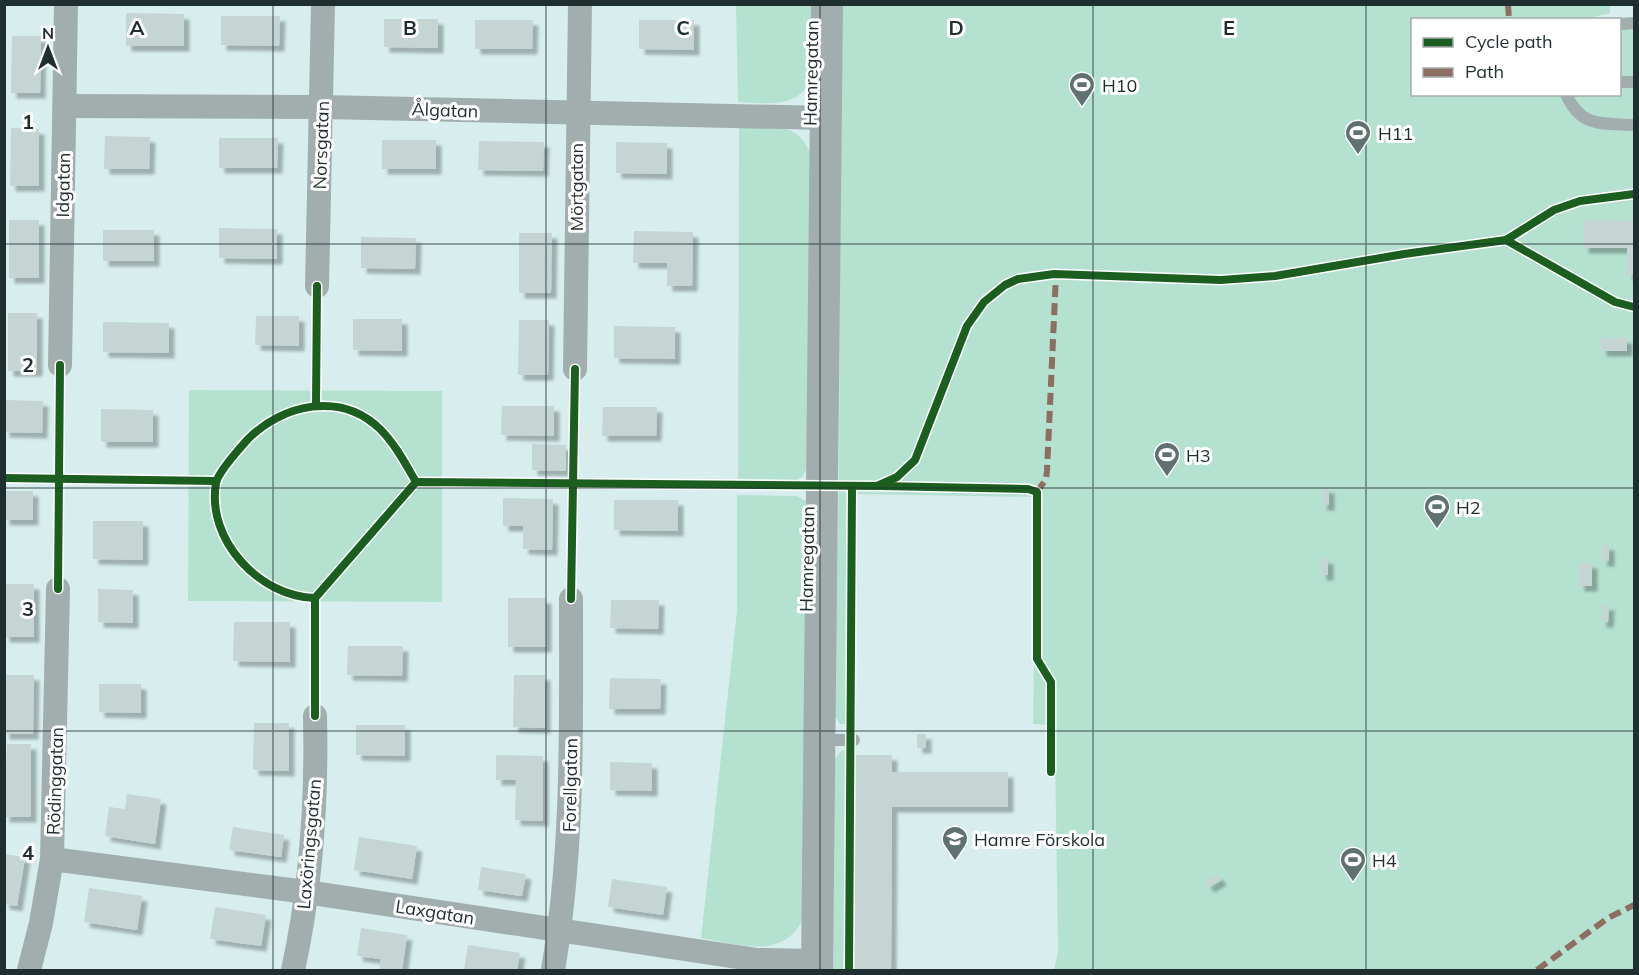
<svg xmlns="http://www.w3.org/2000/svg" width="1639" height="975" viewBox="0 0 1639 975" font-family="Mulish,sans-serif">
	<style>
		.green { fill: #b5e1d1 }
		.building { fill: #c4d5d4; filter: url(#shadow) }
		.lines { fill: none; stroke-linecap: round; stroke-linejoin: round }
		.service { stroke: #a2adae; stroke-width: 12 }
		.minor { stroke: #a2adae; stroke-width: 24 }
		.tertiary { stroke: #a2adae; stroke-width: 32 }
		.quiet { stroke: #8d6e63; stroke-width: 6; stroke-dasharray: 12 6; stroke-linecap: butt }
		.cycleway-casing { stroke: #fff; stroke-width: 11 }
		.cycleway { stroke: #1b5e20; stroke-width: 8 }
		.grid { fill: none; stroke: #1f2e2f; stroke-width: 1.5; stroke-opacity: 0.55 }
		.labels { text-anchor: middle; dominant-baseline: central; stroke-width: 6; stroke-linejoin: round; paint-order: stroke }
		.street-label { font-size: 18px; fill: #1f2e2f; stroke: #fff }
		.poi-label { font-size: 18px; fill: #1f2e2f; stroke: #fff; text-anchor: start }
		.grid-label { font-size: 20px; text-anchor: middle; font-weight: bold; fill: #1f2e2f; stroke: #fff; stroke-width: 6; stroke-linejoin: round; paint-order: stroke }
	</style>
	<defs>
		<filter id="shadow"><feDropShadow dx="5.5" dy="5.5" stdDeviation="1.5" flood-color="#0004"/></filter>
	</defs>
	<rect width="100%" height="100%" fill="#d8eeee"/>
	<g class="green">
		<path d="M 736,5 L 812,5 L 811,75 C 803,110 766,103 738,102 Z"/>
		<polygon points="841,5 1610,5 1610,13 1585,19 1412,20 1412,94 1620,94 1620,28 1634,28 1634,970 1054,970 1058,952 1054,682 1040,658 1041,497 851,494 849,724 840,724 833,713 839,479"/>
		<path d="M 739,126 C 773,127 796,119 812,156 L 807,468 L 802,477 L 797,480 L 738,479 Z"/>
		<polygon points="189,390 442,391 442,602 188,601"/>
		<path d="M 737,495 L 797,496 L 807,502 L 803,919 C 783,961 738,944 701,938 L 737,611 Z"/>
		<polygon points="1034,661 1037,661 1049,684 1049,725 1033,724"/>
		<polygon points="848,749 847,970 830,970 834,760 841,751"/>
	</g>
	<g class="building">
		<polygon points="126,13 184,14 184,46 126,46"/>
		<polygon points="221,16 280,16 279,46 221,45"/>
		<polygon points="384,19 438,19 438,48 384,47"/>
		<polygon points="475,20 533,20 532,49 475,49"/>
		<polygon points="639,20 694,20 694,50 639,49"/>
		<polygon points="12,36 41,36 40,93 11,93"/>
		<polygon points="11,128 39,129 39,186 10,186"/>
		<polygon points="105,136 150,137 149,169 104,169"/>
		<polygon points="219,138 278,138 277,168 219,168"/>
		<rect x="382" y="140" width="54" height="29"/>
		<polygon points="479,141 544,142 543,171 478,170"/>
		<polygon points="616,142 667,143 667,174 616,173"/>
		<rect x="9" y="220" width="30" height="58"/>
		<polygon points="1584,220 1634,221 1634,275 1627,275 1627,248 1583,248"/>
		<polygon points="219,228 277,229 277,259 219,258"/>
		<rect x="103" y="230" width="51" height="31"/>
		<polygon points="634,231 693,232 692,286 667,286 667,263 633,263"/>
		<polygon points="519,233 552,233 551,293 519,293"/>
		<polygon points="361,237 416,238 415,269 361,268"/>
		<rect x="8" y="313" width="29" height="58"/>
		<polygon points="256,316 299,316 299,346 255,345"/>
		<polygon points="353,319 402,319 402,351 353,350"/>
		<polygon points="519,320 549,320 548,375 518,375"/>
		<polygon points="103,322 169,323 169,353 103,352"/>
		<polygon points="614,326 675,327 675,359 614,358"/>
		<rect x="1601" y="338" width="26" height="13"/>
		<polygon points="4,400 43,401 42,433 4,432"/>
		<polygon points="502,406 554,406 554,436 501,435"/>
		<polygon points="603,407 657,407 656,436 602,436"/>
		<polygon points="101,409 153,410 153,442 101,442"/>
		<polygon points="532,444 566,445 566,471 532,470"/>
		<rect x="1322" y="488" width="7" height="17"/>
		<rect x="4" y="491" width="29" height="29"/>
		<polygon points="503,498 553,499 552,550 523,549 523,526 503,526"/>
		<polygon points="614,500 678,500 678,531 614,530"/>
		<polygon points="93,521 143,521 143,560 93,559"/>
		<rect x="1602" y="545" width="7" height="16"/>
		<polygon points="1321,558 1328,559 1328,575 1321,575"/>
		<rect x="1579" y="563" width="13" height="23"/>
		<rect x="4" y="584" width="30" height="53"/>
		<polygon points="98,589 133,590 133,623 98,622"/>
		<rect x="508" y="598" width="38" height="49"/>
		<polygon points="611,600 659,600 658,629 610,628"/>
		<polygon points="1602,605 1609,605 1608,622 1601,622"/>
		<polygon points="234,622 290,622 290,662 233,661"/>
		<polygon points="348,646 403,646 402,676 347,675"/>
		<polygon points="4,675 34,675 33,734 4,734"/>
		<polygon points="514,675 545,675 545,728 513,727"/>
		<polygon points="610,678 661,679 660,709 609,709"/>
		<polygon points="99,684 141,684 141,713 99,712"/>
		<polygon points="254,723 289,723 289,771 253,770"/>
		<polygon points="356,725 405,725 405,756 356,755"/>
		<rect x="917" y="734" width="9" height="14"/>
		<polygon points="7,744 31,744 31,817 4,817"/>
		<polygon points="496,755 543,756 543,821 515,820 516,780 496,780"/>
		<polygon points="854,755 892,755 892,772 1008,772 1008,807 892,807 891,970 854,970"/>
		<polygon points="610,762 652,763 652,791 610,790"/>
		<polygon points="127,794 161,799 155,844 105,836 109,807 125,809"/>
		<polygon points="233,827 284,835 281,857 229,850"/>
		<polygon points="359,837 417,846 412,879 354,870"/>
		<polygon points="4,854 25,857 17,906 4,904"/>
		<polygon points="481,867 526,874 522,896 478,890"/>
		<polygon points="1217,874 1221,880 1209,887 1205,882"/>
		<polygon points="612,879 667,887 663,915 608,907"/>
		<polygon points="89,888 142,896 137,930 84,922"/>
		<polygon points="215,907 266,915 261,946 210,939"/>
		<polygon points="361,928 407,935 402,970 379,970 381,959 357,956"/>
		<polygon points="468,945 520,953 517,970 464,970"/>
	</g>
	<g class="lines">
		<g class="service">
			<polyline points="1620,24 1634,23"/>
			<polyline points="1620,82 1634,82"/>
			<path d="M 1566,94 C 1581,128 1601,123 1634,125"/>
			<polyline points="821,740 854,740"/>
		</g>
		<g class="minor">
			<polyline points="65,106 322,107 825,118"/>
			<polyline points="317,286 323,4"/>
			<polyline points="60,365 66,4"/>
			<polyline points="575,369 580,4"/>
			<polyline points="52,859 306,892 757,960 817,961"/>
			<polyline points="29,970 41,923 52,859 58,589"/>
			<path d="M 293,970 C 311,888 317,801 315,716"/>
			<path d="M 553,970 C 574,847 571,724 571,599"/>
		</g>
		<polyline class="tertiary" points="817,970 827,4"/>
		<g class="quiet">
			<polyline points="1508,4 1509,20"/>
			<polyline points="1037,492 1046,479 1047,471 1056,274"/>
			<polyline points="1537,970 1608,918 1634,905"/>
		</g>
		<defs>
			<g id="cycleway">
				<polyline points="1506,240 1615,302 1634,307"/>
				<polyline points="316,406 317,286"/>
				<polyline points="4,478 216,481"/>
				<polyline points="880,486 1028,489 1037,492 1037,659 1051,682 1051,772"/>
				<polyline points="58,589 60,365"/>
				<path d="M 315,598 C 260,597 206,540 216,483 C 218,472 240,448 248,439 C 283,404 341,391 380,429 C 395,444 405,463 416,482"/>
				<polyline points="571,599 575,369"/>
				<polyline points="315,716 315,598 416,482 877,486 897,477 915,460 967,326 984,302 1005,285 1018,279 1054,274 1221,280 1275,276 1404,254 1506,240 1554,210 1580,201 1634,194"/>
				<polyline points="849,970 852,487"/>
			</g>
		</defs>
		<use href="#cycleway" class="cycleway-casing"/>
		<use href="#cycleway" class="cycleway"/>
	</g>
	<path class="grid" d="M 273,4 L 273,970M 546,4 L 546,970M 820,4 L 820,970M 1093,4 L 1093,970M 1366,4 L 1366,970M 4,244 L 1634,244M 4,488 L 1634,488M 4,731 L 1634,731"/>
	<defs>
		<symbol id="stadium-pin" viewBox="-11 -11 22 30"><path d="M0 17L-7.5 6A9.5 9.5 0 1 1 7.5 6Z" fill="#607172" stroke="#fff"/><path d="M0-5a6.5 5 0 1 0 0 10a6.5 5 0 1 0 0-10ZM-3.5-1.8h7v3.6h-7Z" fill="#fff"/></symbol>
		<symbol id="school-pin" viewBox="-11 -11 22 30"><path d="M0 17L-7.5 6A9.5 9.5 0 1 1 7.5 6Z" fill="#607172" stroke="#fff"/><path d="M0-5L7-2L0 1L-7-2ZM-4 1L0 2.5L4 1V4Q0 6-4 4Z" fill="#fff"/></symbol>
	</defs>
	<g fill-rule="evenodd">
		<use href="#stadium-pin" x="1067" y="70" width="30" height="40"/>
		<use href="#stadium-pin" x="1343" y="118" width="30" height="40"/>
		<use href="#stadium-pin" x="1152" y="440" width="30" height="40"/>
		<use href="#stadium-pin" x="1422" y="492" width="30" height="40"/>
		<use href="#school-pin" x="940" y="824" width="30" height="40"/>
		<use href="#stadium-pin" x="1338" y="845" width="30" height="40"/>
	</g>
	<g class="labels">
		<g class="street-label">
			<text transform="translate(811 73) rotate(-89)">Hamregatan</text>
			<text transform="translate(445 110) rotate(2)">Ålgatan</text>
			<text transform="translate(321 145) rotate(-88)">Norsgatan</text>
			<text transform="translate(63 185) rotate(-89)">Idgatan</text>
			<text transform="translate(576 187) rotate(-90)">Mörtgatan</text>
			<text transform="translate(807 559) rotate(-89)">Hamregatan</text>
			<text transform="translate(55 781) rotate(-88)">Rödinggatan</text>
			<text transform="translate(570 785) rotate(-89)">Forellgatan</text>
			<text transform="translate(309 844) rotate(-85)">Laxöringsgatan</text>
			<text transform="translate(435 912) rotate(9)">Laxgatan</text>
		</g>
		<g class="poi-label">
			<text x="1102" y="85">H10</text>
			<text x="1378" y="133">H11</text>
			<text x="1186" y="455">H3</text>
			<text x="1456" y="507">H2</text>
			<text x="974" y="839">Hamre Förskola</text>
			<text x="1372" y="860">H4</text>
		</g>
	</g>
	<g class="grid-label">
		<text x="137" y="35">A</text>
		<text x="410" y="35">B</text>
		<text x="683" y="35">C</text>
		<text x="956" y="35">D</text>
		<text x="1229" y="35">E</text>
		<text x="28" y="129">1</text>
		<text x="28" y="372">2</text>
		<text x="28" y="616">3</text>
		<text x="28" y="860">4</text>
	</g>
	<rect width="1639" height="975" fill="none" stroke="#1f2e2f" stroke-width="12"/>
	<rect x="1411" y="18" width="210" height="78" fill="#ffffff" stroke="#a5abac" stroke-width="1.5"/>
	<rect x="1423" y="38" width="30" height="9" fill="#1b5e20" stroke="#a5abac" stroke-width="1.5"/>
	<text x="1465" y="48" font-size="18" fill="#1f2e2f">Cycle path</text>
	<rect x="1423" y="68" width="30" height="9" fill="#8d6e63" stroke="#a5abac" stroke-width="1.5"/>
	<text x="1465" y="78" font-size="18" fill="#1f2e2f">Path</text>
	<g transform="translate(48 48)" stroke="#ffffff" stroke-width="4.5" paint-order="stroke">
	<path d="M0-4.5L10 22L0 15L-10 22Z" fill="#1f2e2f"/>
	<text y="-9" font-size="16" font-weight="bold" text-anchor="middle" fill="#1f2e2f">N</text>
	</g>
</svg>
